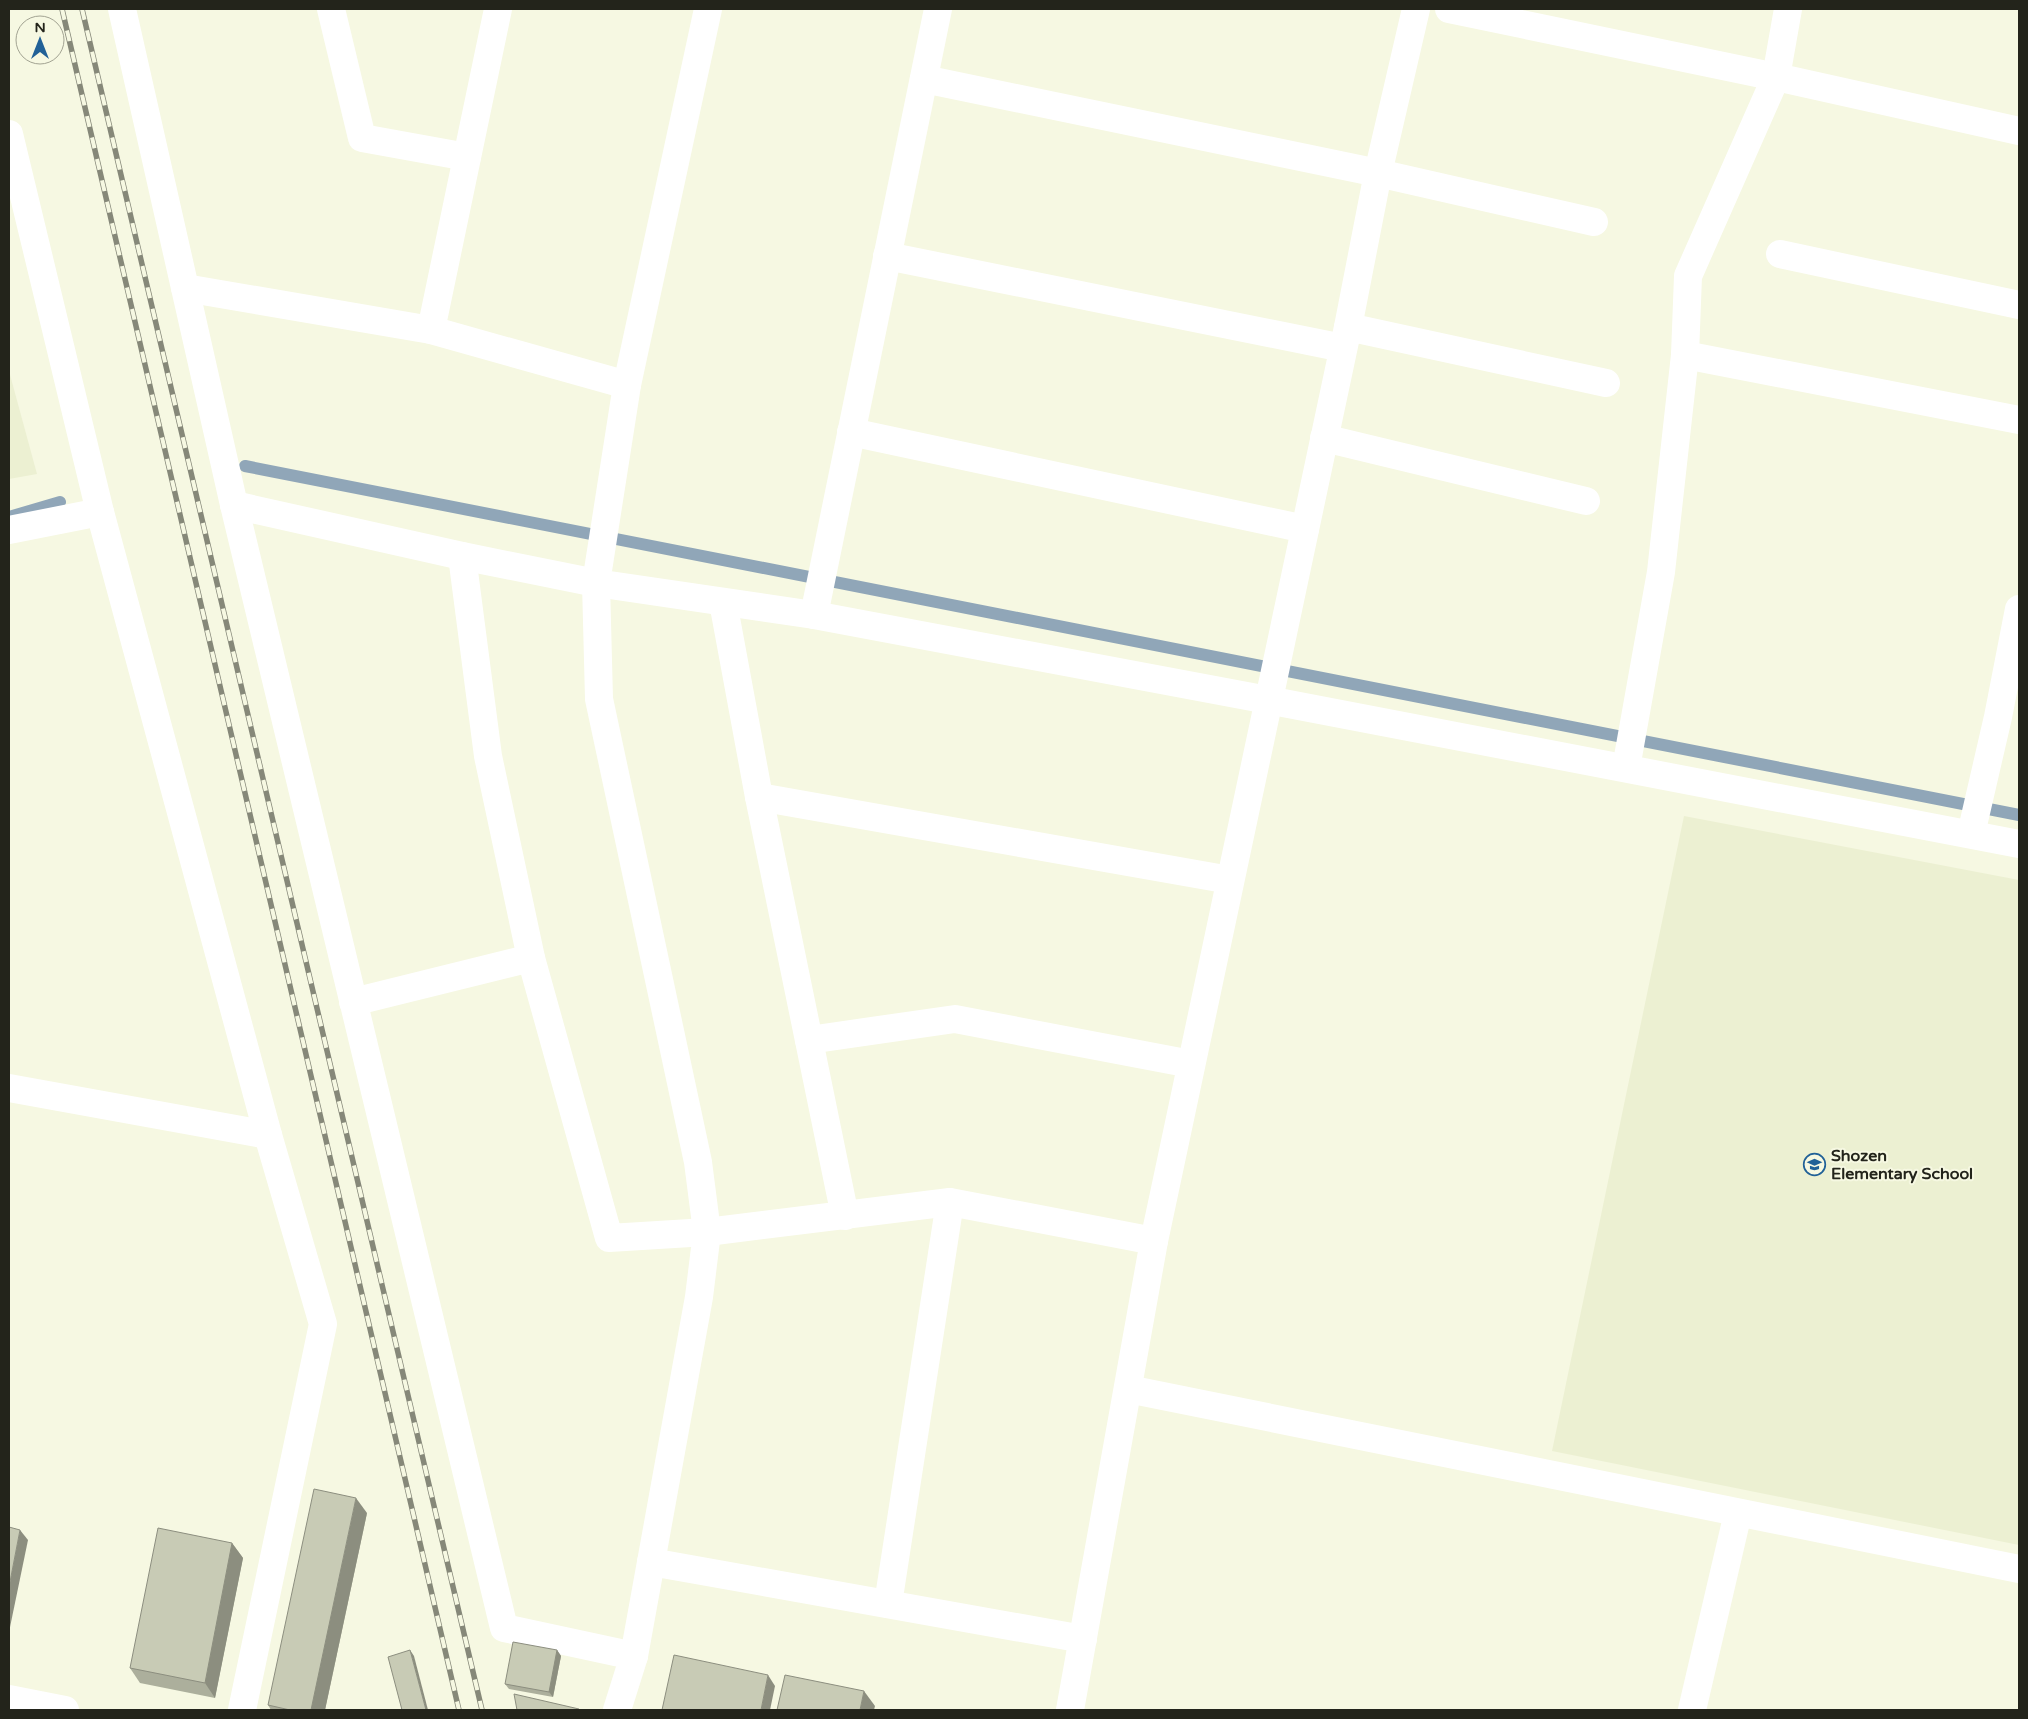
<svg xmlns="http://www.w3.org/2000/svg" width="2028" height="1719" viewBox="0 0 2028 1719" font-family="'Varela Round',sans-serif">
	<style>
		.built { fill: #ecf0d2 }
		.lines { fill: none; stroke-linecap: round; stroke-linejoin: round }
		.stream { stroke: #90a6b8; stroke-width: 12 }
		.minor { stroke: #fff; stroke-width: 28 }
		.rail-casing { stroke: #868879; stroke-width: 5.5 }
		.rail { stroke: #f6f8e2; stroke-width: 4; stroke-dasharray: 11; stroke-linecap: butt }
		.wall { fill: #acaf9c }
		.shaded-wall { fill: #8c8e7f }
		.building { fill: #c8cbb5; stroke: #8c8e7f }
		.labels { text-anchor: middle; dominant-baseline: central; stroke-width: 4; stroke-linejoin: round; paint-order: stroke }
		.poi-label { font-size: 16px; font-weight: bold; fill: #23241b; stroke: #f6f8e2; text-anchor: start }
	</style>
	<rect width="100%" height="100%" fill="#f6f8e2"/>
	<g class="built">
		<polygon points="9,371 37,474 9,479"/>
		<polygon points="1684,816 2019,880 2019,1545 1552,1451"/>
	</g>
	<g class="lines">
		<g class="stream">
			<polyline points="245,466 2019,815"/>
			<polyline points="9,517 60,502"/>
		</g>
		<g class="minor">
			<polyline points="122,9 234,505 504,1628 634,1656"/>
			<polyline points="331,9 362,138 467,157"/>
			<polyline points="1449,9 1776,77 2019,131"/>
			<polyline points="924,79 1378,173 1594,222"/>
			<polyline points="9,134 100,512 268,1135 323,1324 242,1710"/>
			<polyline points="1780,254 2019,305"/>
			<polyline points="887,256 1343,348"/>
			<polyline points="185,288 431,330 627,385"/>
			<polyline points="1348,327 1606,383"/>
			<polyline points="431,330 498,9"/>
			<polyline points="1685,355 2019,420"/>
			<polyline points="851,432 1305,529"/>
			<polyline points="1324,438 1586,501"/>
			<polyline points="234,505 462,556 596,583 814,615 1268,700 2019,844"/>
			<polyline points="9,530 100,512"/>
			<polyline points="462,556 488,756 531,958 609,1238 707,1232 950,1202 1154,1241"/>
			<polyline points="723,602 759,797 845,1216"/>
			<polyline points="814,615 938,9"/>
			<polyline points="1626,768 1661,572 1685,355 1688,276 1776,77 1788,9"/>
			<polyline points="759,797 1230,880"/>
			<polyline points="1971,834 1998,717 2019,609"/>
			<polyline points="353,1002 531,958"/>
			<polyline points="809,1040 955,1019 1191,1064"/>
			<polyline points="9,1088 268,1135"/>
			<polyline points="1128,1389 2019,1569"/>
			<polyline points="651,1562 1083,1639"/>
			<polyline points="888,1604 950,1202"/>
			<polyline points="9,1699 65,1710"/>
			<polyline points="617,1710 634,1656 699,1297 707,1232 698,1162 599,699 596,583 627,385 708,9"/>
			<polyline points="1070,1710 1154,1241 1348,327 1378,173 1416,9"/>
			<polyline points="1692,1710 1738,1513"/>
		</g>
		<defs>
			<g id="rail">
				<polyline points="62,9 459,1710"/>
				<polyline points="82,9 482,1710"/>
			</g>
		</defs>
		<use href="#rail" class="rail-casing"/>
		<use href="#rail" class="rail"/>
	</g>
	<g class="wall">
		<polygon points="367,1513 325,1710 271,1710 268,1705"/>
		<polygon points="232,1543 243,1558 215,1698 140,1683 130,1668"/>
		<polygon points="557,1650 561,1656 553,1697 509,1689 505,1684"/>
	</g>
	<g class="shaded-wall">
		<polygon points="356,1498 367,1513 325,1710 311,1710"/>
		<polygon points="20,1530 28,1540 9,1632 9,1587"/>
		<polygon points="232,1543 243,1558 215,1698 205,1683"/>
		<polygon points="410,1650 414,1656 428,1710 426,1710"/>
		<polygon points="557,1650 561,1656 553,1697 549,1692"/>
		<polygon points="768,1675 775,1686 770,1710 761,1710"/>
		<polygon points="864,1691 875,1706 874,1710 860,1710"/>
	</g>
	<g class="building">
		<polygon points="314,1489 356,1498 311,1710 290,1710 268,1705"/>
		<polygon points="9,1527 20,1530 9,1587"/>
		<polygon points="158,1528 232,1543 205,1683 130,1668"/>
		<polygon points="513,1642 557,1650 549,1692 505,1684"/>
		<polygon points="410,1650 426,1710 402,1710 388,1657"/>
		<polygon points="674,1655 768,1675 761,1710 662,1710"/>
		<polygon points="785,1675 864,1691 860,1710 777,1710"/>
		<polygon points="514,1694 579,1709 579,1710 517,1710"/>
	</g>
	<defs>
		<symbol id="school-ring" viewBox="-11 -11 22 22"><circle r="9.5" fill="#f6f8e2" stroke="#216197" stroke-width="1.5"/><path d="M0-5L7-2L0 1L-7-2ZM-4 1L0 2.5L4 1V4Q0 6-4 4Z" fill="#216197"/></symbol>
	</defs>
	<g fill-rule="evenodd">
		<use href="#school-ring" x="1802" y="1152" width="25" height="25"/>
	</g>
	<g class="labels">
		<g class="poi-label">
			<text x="1831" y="1156">Shozen<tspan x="1831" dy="18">Elementary School</tspan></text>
		</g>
	</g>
	<rect width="2028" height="1719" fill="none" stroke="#23241b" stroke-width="20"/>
	<g transform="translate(40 40)"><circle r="24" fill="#f6f8e2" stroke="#a2a392"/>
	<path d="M0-4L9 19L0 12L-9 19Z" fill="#216197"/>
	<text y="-8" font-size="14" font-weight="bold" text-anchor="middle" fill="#23241b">N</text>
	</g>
</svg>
